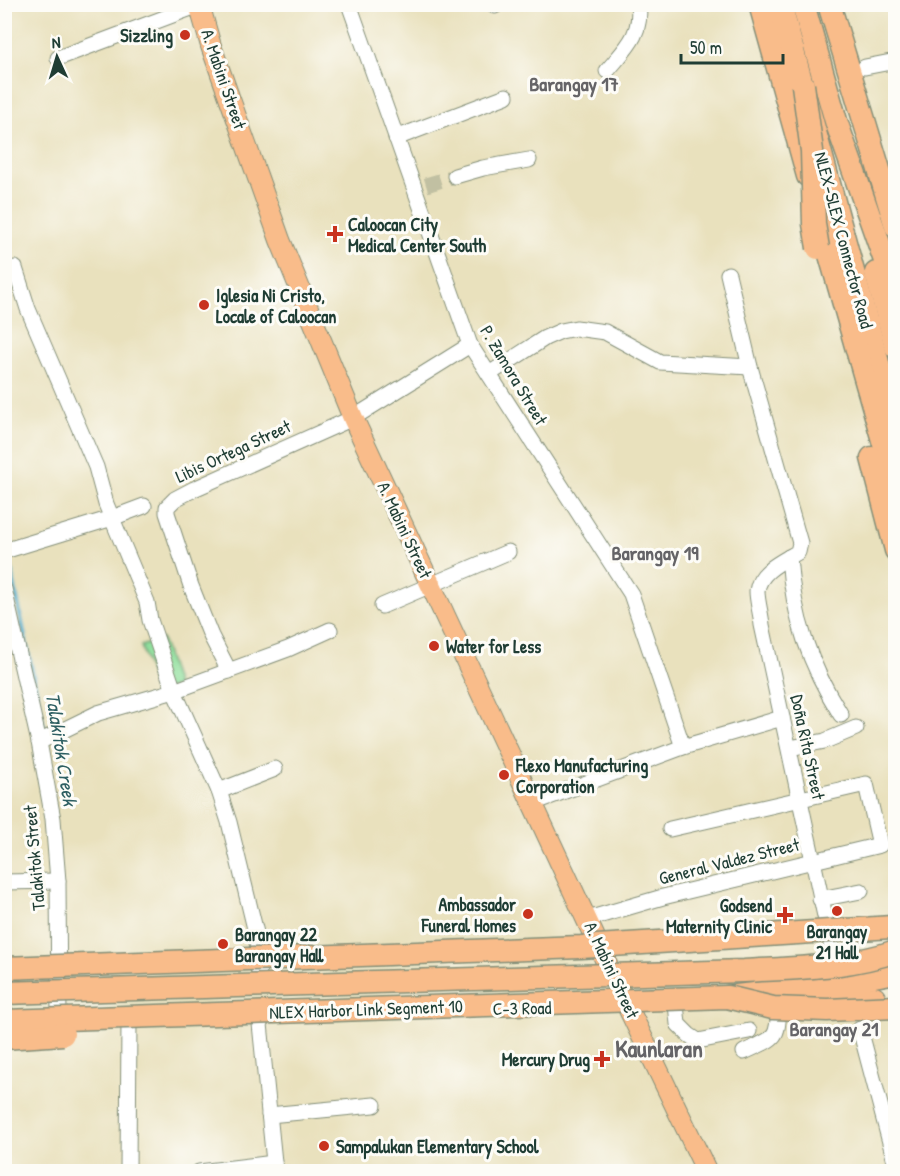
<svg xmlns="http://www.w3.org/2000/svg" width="900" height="1176" viewBox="0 0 900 1176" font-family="'Patrick Hand',sans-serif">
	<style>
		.green { fill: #91df9d; stroke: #588e68; stroke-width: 1.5 }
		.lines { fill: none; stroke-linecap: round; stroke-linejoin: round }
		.stream { stroke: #50afcf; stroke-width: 4 }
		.minor-tunnel { stroke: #c1c0a2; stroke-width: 15; stroke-dasharray: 15 8; stroke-linecap: butt }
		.minor-casing { stroke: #848f78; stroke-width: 17 }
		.major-casing { stroke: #848f78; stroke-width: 22 }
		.highway-casing { stroke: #848f78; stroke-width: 25 }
		.minor { stroke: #fff; stroke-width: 15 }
		.major { stroke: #f9bc8a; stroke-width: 20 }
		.highway { stroke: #f9bc8a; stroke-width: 22 }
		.highway-bridge-casing { stroke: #848f78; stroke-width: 25; stroke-linecap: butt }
		.highway-bridge { stroke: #f9bc8a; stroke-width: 22 }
		.poi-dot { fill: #c8321e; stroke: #fdfcf7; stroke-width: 2 }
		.labels { text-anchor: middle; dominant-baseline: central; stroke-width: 6; stroke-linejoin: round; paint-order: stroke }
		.poi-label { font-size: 18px; font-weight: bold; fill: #1f3d34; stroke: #fdfcf7; text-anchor: start }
		.street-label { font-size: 18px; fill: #1f3d34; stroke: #fdfcf7 }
		.neighbourhood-label { font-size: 20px; font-weight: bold; fill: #656467; stroke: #fdfcf7 }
		.water-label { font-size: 20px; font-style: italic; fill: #2e5f62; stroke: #fdfcf7 }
		.district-label { font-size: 24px; font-weight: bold; fill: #656467; stroke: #fdfcf7 }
	</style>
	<rect width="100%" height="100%" fill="#fdfcf7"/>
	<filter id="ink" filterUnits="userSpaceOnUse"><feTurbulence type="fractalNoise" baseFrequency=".0167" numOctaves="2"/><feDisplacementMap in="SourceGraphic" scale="12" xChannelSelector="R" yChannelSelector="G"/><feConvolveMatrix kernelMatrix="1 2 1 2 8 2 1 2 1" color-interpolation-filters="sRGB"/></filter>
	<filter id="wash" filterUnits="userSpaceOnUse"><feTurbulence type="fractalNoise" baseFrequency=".008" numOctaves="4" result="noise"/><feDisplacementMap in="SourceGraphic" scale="24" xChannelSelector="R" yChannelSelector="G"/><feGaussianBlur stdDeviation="1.35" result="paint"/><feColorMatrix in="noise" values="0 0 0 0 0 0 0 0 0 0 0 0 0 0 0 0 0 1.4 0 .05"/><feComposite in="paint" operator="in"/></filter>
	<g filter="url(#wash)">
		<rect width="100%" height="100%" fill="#e9e1bd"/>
		<polygon class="green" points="162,639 177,686 156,693 141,646"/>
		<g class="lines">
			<polyline class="stream" points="8,555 45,735"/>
		</g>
	</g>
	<g filter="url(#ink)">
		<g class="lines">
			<polyline class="minor-tunnel" points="426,185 455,176"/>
			<defs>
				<g id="minor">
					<polyline points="349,4 470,345 631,594 683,747"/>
					<polyline points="494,4 495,6"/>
					<polyline points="58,58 199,5"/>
					<polyline points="865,67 896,61"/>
					<path d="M 607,71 C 625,49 643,35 638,4"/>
					<polyline points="396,138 506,96"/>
					<polyline points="455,176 483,168 529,160"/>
					<polyline points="4,271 15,268 28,309 96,467 106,504 147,602 150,620 174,691 219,791 229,822 257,937 259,979"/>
					<path d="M 728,274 L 750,367 L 800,543 L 798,552 C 783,561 759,571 757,591 C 757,601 761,614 762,625 L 836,967"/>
					<polyline points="489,374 545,338 561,331 576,328 605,332 660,362 750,367"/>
					<polyline points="4,551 112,518 144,506"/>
					<path d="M 789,557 C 793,616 809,664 841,715"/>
					<polyline points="4,589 39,742 53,819 58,881 59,1021"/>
					<polyline points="382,606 508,552"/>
					<polyline points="229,671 211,636 191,586 167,513 167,507 175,499 194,489 353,418 470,345"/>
					<polyline points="39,742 98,713 174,691 288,649 330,630"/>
					<polyline points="790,748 825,741 856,728"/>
					<polyline points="219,791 275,769"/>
					<polyline points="533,803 683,747 782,718"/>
					<polyline points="4,882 58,881"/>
					<polyline points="820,899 861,891"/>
					<polyline points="588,919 663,897 880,845 866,784 670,829"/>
					<polyline points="676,1004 678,1024 689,1035 698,1041 749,1031"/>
					<polyline points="259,1014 275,1172"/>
					<polyline points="860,1029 896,1165"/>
					<path d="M 744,1052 C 781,1035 776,1040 780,1000"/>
					<polyline points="269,1115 374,1105"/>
					<polyline points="128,1172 129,1019"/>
					<polyline points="199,1172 274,1163"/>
				</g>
				<g id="major">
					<polyline points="199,4 211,46 280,240 353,418 610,970 707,1172"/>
					<polyline points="799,1000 875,997"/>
				</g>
				<g id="highway">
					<polyline points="760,4 808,176"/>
					<polyline points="780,4 896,429"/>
					<polyline points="803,4 836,121 896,292"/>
					<polyline points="829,4 896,226"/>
					<polyline points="820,220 896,486"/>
					<polyline points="876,273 896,347"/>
					<polyline points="872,458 896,550"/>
					<polyline points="728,997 826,985 896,972"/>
				</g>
			</defs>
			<use href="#minor" class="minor-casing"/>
			<use href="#major" class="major-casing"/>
			<use href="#highway" class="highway-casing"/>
			<use href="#minor" class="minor"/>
			<use href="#major" class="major"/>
			<use href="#highway" class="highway"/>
			<defs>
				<g id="highway-bridge">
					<polyline points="803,85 812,151 814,224 818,248"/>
					<polyline points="4,968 581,947 892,927"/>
					<path d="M 4,993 L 744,971 C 795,968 847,968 896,951"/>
					<polyline points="4,1021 727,997 773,1008 827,1010 896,1007"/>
					<polyline points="4,1038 63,1034"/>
				</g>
			</defs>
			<use href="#highway-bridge" class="highway-bridge-casing"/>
			<use href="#highway-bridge" class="highway-bridge"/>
		</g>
	</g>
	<g class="poi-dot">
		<circle cx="185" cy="35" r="6"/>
		<path d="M332 225h6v6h6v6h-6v6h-6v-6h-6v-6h6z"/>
		<circle cx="204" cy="305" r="6"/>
		<circle cx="434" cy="646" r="6"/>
		<circle cx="504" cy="775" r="6"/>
		<circle cx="837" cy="911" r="6"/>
		<circle cx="528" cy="914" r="6"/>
		<path d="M782 906h6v6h6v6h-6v6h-6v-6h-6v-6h6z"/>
		<circle cx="223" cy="944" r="6"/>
		<path d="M599 1050h6v6h6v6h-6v6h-6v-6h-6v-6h6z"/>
		<circle cx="324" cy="1146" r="6"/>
	</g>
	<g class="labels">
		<g class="poi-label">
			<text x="173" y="35" text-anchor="end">Sizzling</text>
			<text x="348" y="224">Caloocan City<tspan x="348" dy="21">Medical Center South</tspan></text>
			<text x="216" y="295">Iglesia Ni Cristo,<tspan x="216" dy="21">Locale of Caloocan</tspan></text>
			<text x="446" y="646">Water for Less</text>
			<text x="516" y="765">Flexo Manufacturing<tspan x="516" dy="21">Corporation</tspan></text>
			<text x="516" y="904" text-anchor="end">Ambassador<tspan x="516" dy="21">Funeral Homes</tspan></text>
			<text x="772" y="905" text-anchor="end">Godsend<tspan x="772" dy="21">Maternity Clinic</tspan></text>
			<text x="837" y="931" text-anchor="middle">Barangay<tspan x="837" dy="21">21 Hall</tspan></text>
			<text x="235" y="934">Barangay 22<tspan x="235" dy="21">Barangay Hall</tspan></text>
			<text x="590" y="1059" text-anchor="end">Mercury Drug</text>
			<text x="336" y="1146">Sampalukan Elementary School</text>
		</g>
		<g class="street-label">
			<text transform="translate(224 79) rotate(71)">A. Mabini Street</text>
			<text transform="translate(844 240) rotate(75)">NLEX-SLEX Connector Road</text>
			<text transform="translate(514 375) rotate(59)">P. Zamora Street</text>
			<text transform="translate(233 451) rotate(-25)">Libis Ortega Street</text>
			<text transform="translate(405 530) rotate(65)">A. Mabini Street</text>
			<text transform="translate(808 747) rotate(78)">Doña Rita Street</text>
			<text transform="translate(34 858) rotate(-95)">Talakitok Street</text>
			<text transform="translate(729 861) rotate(-14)">General Valdez Street</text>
			<text transform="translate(612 970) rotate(65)">A. Mabini Street</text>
			<text transform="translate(522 1008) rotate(-1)">C-3 Road</text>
			<text transform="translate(366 1009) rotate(-2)">NLEX Harbor Link Segment 10</text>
		</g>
		<g class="neighbourhood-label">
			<text x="574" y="83">Barangay 17</text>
			<text x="655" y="552">Barangay 19</text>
			<text x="834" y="1028">Barangay 21</text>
		</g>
		<g class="water-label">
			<text transform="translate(62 749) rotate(81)">Talakitok Creek</text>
		</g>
		<g class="district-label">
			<text x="659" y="1048">Kaunlaran</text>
		</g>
	</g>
	<rect width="900" height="1176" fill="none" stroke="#fdfcf7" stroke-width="24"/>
	<g transform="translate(57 57) rotate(356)" stroke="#fdfcf7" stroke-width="4.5" paint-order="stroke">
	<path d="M0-4.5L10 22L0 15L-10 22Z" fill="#1f3d34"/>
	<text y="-9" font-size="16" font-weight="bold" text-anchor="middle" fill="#1f3d34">N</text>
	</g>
	<path d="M681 54v9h102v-9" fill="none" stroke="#1f3d34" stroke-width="3"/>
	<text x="690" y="54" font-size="18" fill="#1f3d34" stroke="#fdfcf7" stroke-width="4.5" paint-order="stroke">50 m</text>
</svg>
